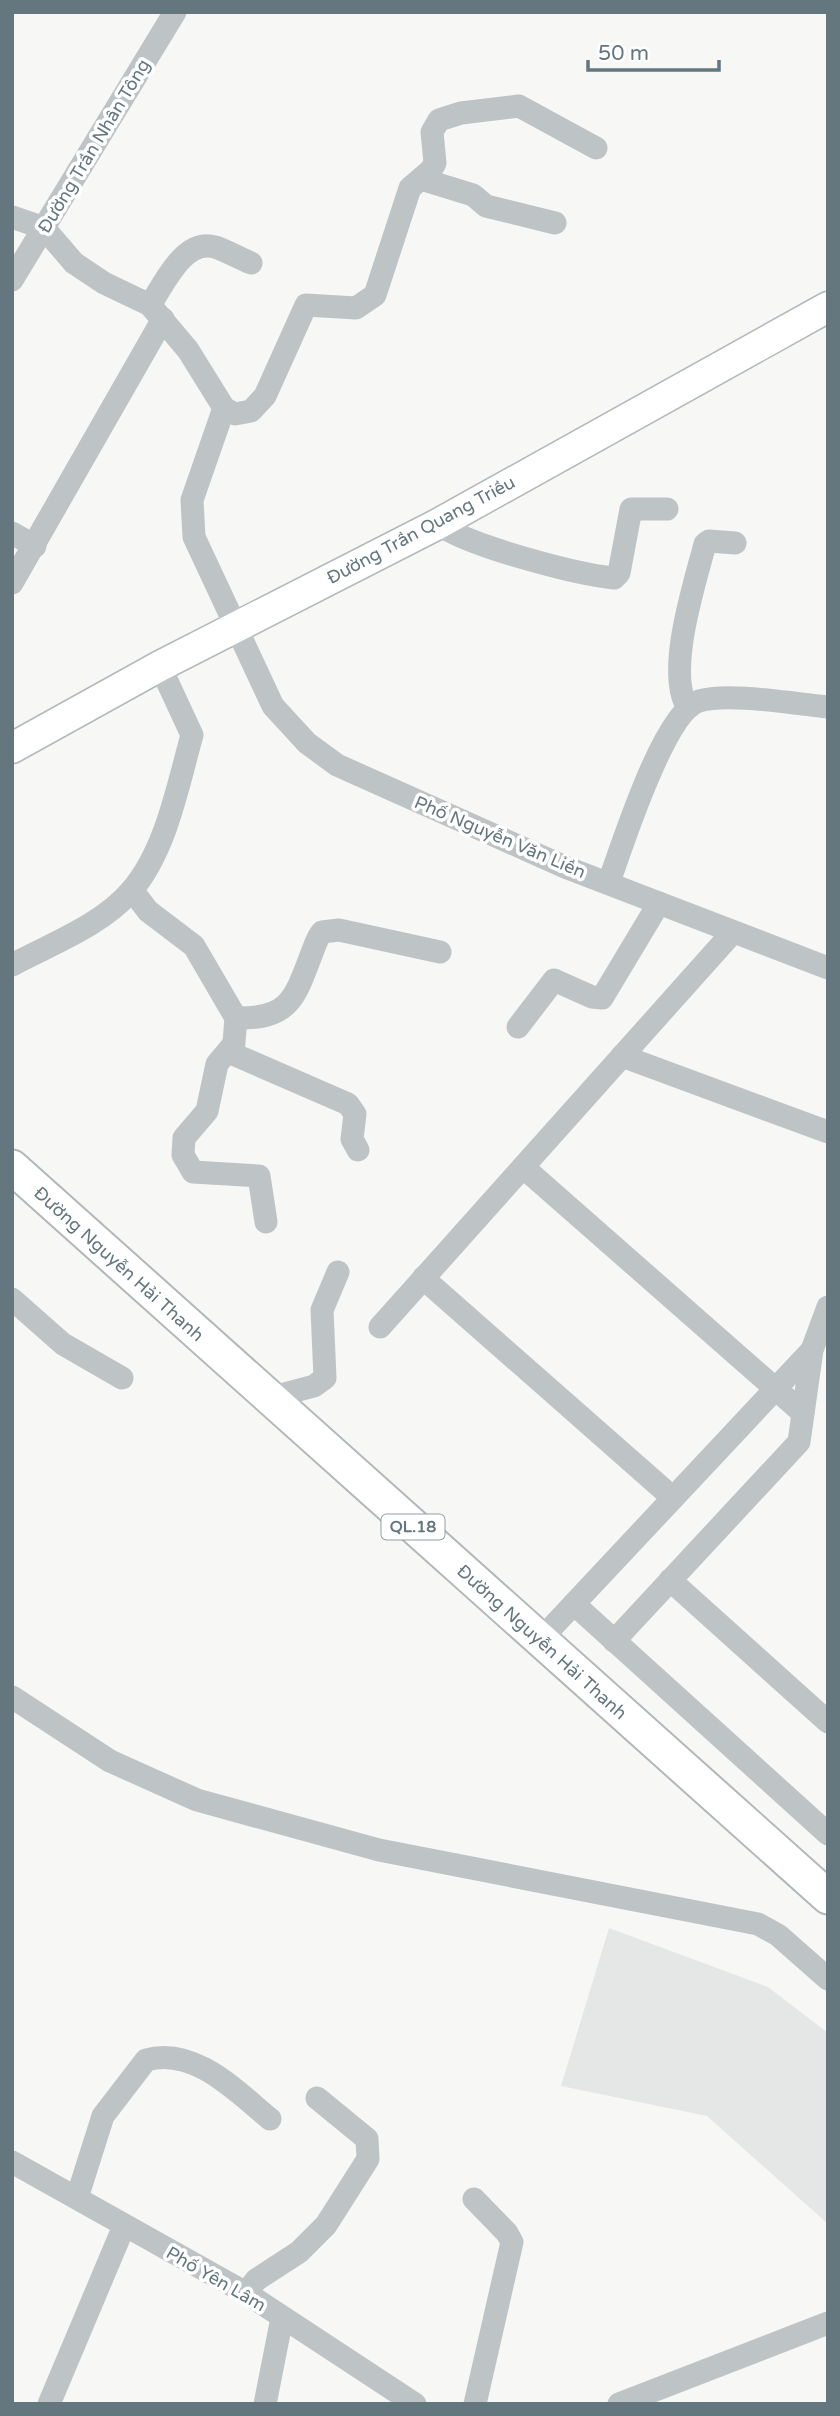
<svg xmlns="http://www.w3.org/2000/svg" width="840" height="2416" viewBox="0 0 840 2416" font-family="'Varela Round',sans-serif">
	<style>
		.built { fill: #e5e7e6 }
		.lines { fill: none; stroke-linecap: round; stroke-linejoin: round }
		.major-casing { stroke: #b2b8bb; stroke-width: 33 }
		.highway-casing { stroke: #b2b7b9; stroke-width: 37 }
		.minor { stroke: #bec4c6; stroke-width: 23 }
		.major { stroke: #fff; stroke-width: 30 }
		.highway { stroke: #fff; stroke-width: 33 }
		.labels { text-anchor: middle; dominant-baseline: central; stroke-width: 7; stroke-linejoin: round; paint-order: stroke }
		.shield { fill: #fff; stroke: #92a0a5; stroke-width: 2 }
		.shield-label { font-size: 16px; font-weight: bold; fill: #64777e }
		.street-label { font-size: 18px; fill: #64777e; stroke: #fff }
	</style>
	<rect width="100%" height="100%" fill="#f7f7f5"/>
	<polygon class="built" points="609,1928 768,1987 828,2033 828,2224 707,2116 561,2086"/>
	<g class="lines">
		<defs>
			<polyline id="major" points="12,748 160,666 438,524 828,307"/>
			<polyline id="highway" points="12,1167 828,1897"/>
		</defs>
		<use href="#major" class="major-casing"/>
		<use href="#highway" class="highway-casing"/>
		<g class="minor">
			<polyline points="421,179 473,195 486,206 555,223"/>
			<polyline points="12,217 44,228 74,263 104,283 150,305 188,350 224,408 235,414 251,411 265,396 306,305 356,308 375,295 410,188 431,170 435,163 432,132 439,120 461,113 519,106 596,148"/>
			<polyline points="12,280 175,12"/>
			<path d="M 150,305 C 164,284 184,238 215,247 C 227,251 239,258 251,263"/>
			<polyline points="224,408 192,500 194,537 273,706 307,743 337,765 565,867 828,968"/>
			<path d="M 438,524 C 469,546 575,574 614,578 L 619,573 L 631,509 L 667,509"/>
			<polyline points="12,533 35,546"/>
			<polyline points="12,583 163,319"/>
			<path d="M 688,708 C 665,673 695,583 705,544 L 709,541 L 735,543"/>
			<path d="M 609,882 C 622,846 664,712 699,701 C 728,692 795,704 828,707"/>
			<polyline points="132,890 148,911 194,946 236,1018 233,1054 348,1104 355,1114 352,1139 358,1150"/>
			<path d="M 12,965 C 51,944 102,925 131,891 C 166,851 178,785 192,735 L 160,666"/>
			<path d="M 236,1018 C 287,1019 294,1001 310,958 C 314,949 316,939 322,932 L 339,930 L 440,952"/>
			<polyline points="518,1027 554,980 592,997 602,998 659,903"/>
			<polyline points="232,1046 217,1064 207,1111 184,1138 183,1155 193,1172 259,1176 266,1222"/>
			<polyline points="622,1056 828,1132"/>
			<polyline points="523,1167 803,1413"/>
			<polyline points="423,1278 673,1498"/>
			<polyline points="12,1299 63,1344 122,1378"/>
			<polyline points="380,1327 733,932"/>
			<polyline points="269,1398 314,1386 325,1378 322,1310 338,1272"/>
			<polyline points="670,1580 828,1722"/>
			<polyline points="574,1604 828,1834"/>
			<polyline points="540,1640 812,1350"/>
			<polyline points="614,1641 799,1442 812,1350 828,1307"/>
			<polyline points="12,1697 110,1761 197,1800 379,1850 758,1924 778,1935 828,1979"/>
			<polyline points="12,2162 246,2293 415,2404"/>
			<path d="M 77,2198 L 103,2116 L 146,2060 C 194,2046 237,2092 270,2119"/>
			<polyline points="474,2199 507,2233 512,2242 475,2404"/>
			<polyline points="246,2293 256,2280 299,2252 326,2225 368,2159 367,2139 317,2098"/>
			<polyline points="49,2404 124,2226"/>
			<polyline points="265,2404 282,2318"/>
			<polyline points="619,2404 828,2323"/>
		</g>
		<use href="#major" class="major"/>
		<use href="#highway" class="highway"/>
	</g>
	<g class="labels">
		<rect class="shield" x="381.5" y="1514.5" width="63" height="25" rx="5"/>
		<g class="shield-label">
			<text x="413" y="1527">QL.18</text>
		</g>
		<g class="street-label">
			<text transform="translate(94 146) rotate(-59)">Đường Trần Nhân Tông</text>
			<text transform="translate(421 530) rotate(-28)">Đường Trần Quang Triều</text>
			<text transform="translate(500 837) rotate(23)">Phố Nguyễn Văn Liền</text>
			<text transform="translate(119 1264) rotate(42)">Đường Nguyễn Hải Thanh</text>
			<text transform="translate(542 1642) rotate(42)">Đường Nguyễn Hải Thanh</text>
			<text transform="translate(216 2279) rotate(30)">Phố Yên Lâm</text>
		</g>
	</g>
	<rect width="840" height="2416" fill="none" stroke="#64777e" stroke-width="28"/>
	<path d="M588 60v10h131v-10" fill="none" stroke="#64777e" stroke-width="3.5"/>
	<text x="598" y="60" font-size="21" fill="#64777e" stroke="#ffffff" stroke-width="5" paint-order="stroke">50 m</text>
</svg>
